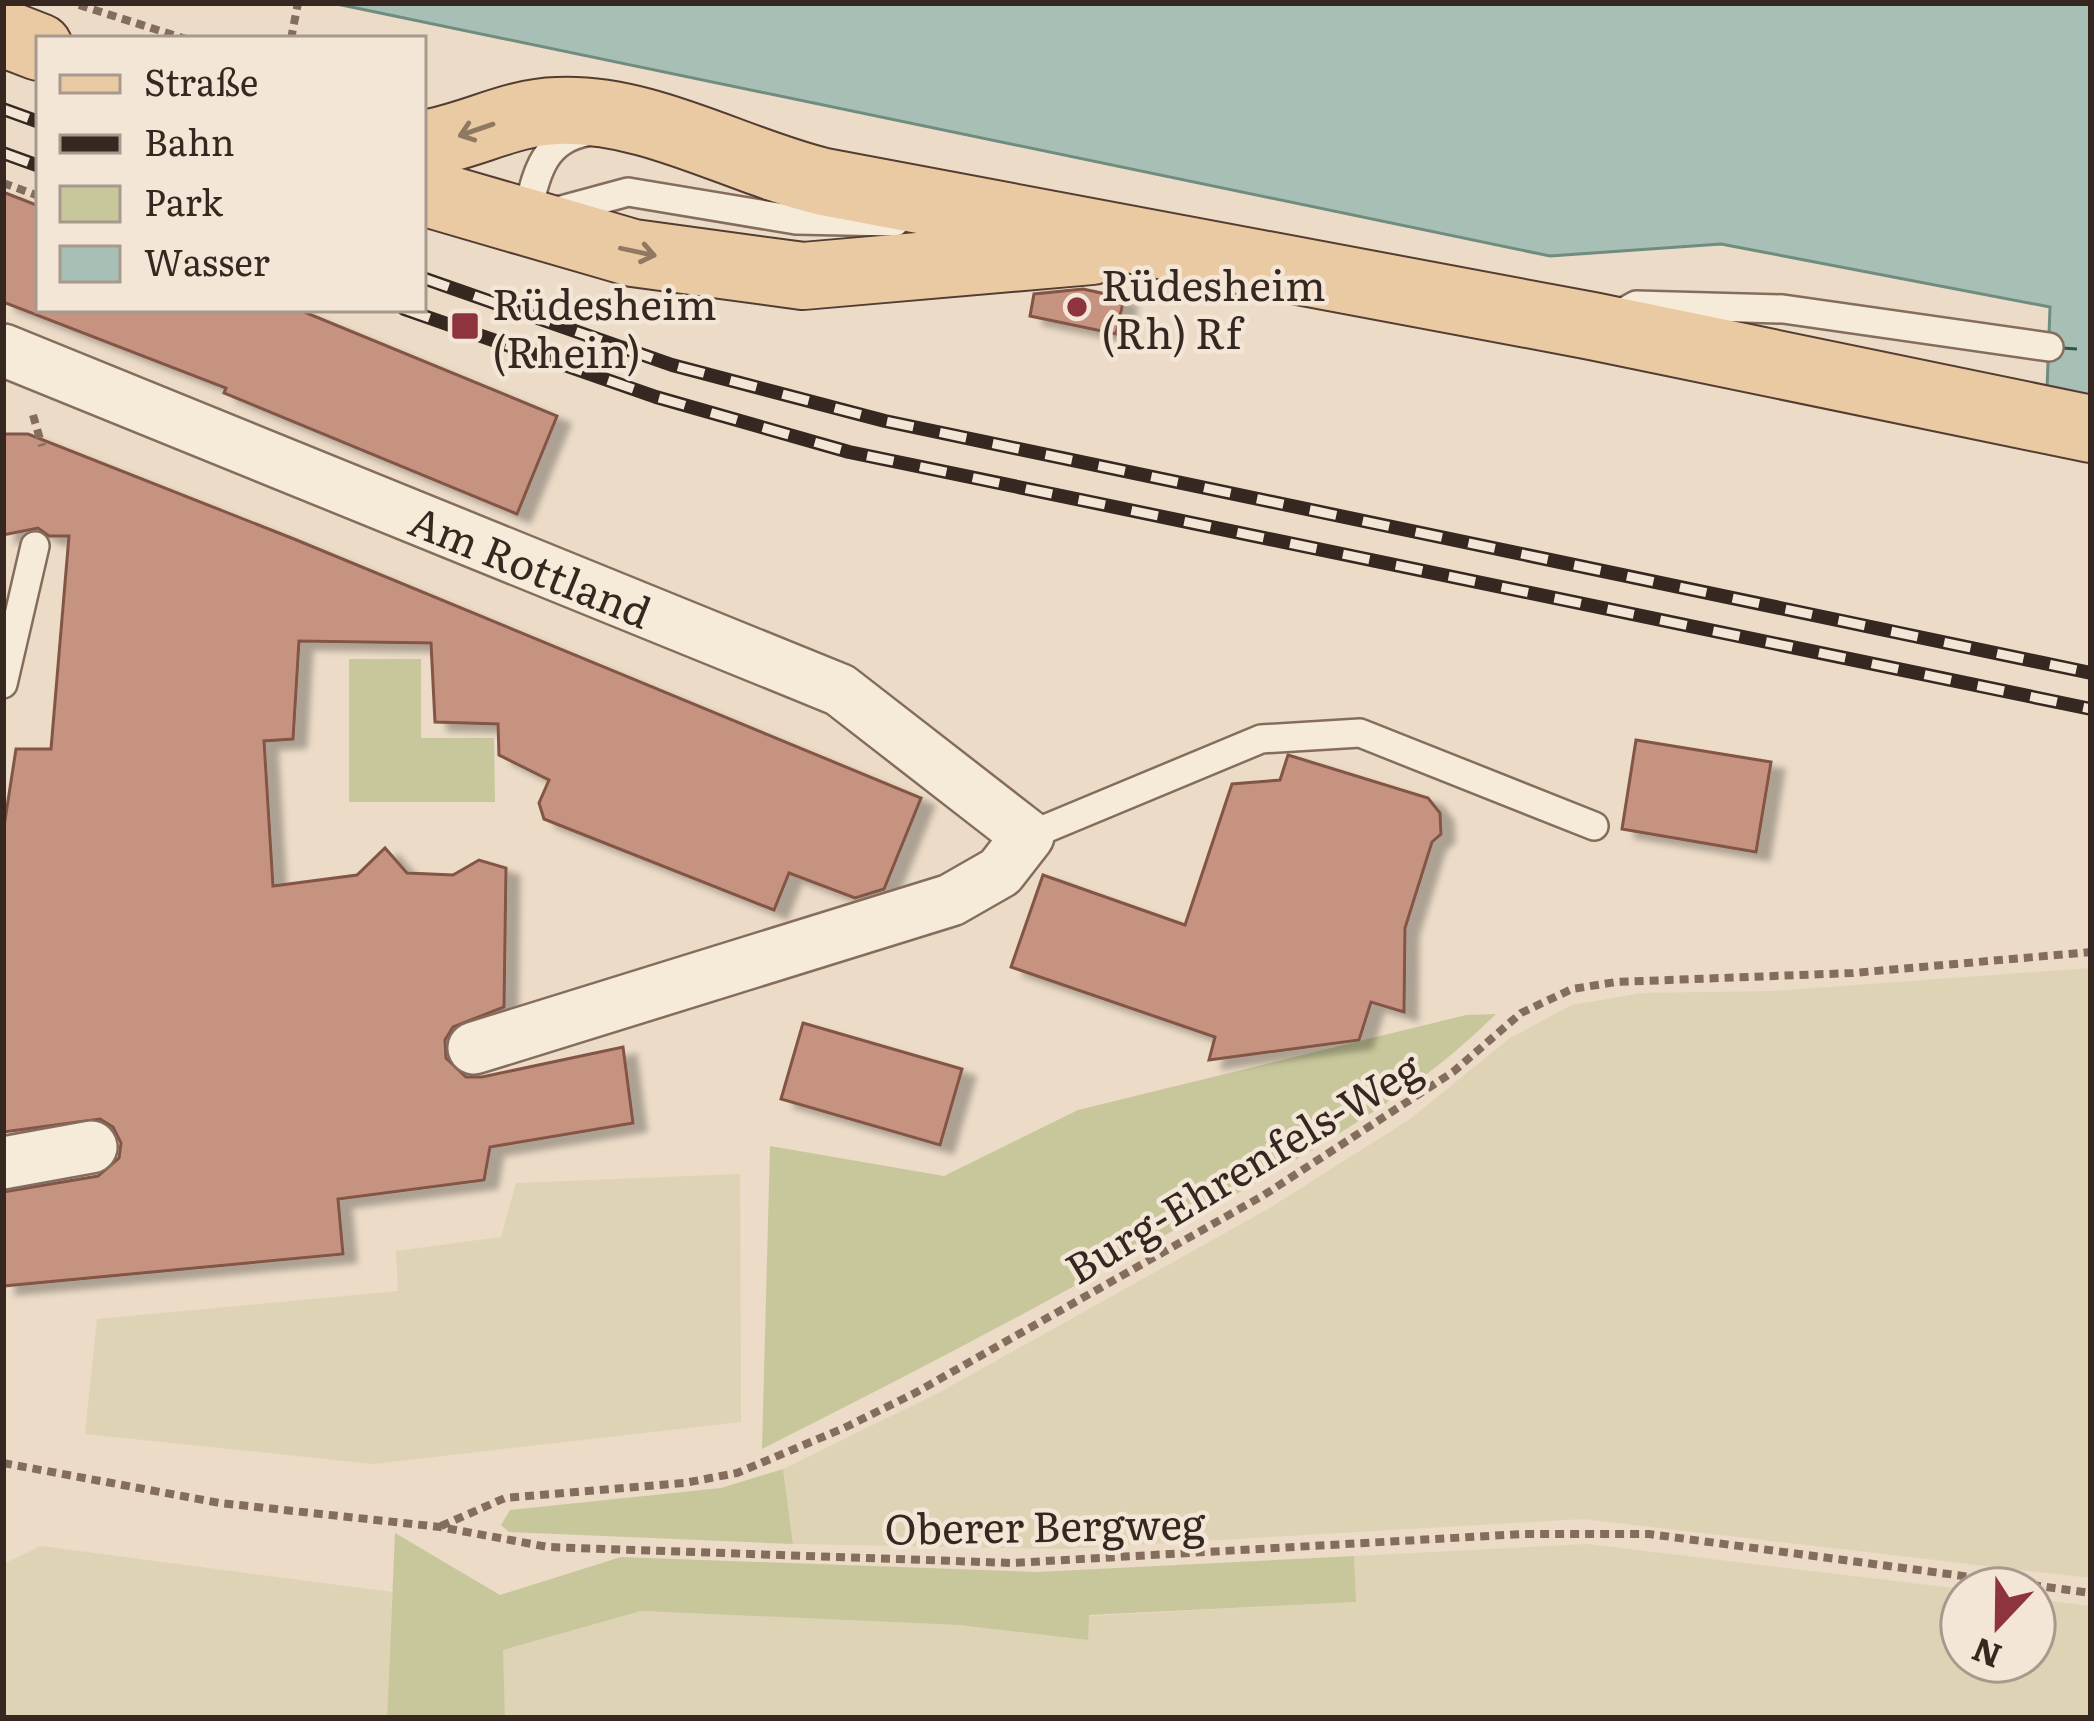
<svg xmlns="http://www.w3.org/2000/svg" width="2094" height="1721" viewBox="0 0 2094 1721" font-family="Literata,serif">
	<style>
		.farmland { fill: #dfd3b5 }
		.green { fill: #c8c79b }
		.water { fill: #a8bfb5; stroke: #6f8c81; stroke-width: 3 }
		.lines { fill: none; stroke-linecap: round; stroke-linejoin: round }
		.ferry { stroke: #31544d; stroke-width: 3; stroke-dasharray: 15 12; stroke-linecap: butt }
		.building { fill: #c59380; stroke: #825546; stroke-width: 3; filter: url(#shadow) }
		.service-casing { stroke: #856d5e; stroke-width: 32 }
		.minor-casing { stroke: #856d5e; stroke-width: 56 }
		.primary-casing { stroke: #533c31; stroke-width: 70 }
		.path { stroke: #856d5e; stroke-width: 8; stroke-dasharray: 9 6; stroke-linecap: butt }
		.service { stroke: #f6ead9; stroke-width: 27 }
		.minor { stroke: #f6ead9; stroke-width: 51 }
		.primary { stroke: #eacaa2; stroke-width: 66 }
		.rail-casing { stroke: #362820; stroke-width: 14 }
		.rail { stroke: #f3e6d6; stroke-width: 9; stroke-dasharray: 27; stroke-linecap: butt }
		.oneway { stroke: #907961 }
		.poi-dot { fill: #8e3340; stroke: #f3e6d6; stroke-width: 4.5 }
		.labels { text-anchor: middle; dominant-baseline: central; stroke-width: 9; stroke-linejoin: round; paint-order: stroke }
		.poi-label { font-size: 42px; fill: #362820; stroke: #f3e6d6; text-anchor: start }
		.street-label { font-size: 42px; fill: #362820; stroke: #f3e6d6 }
	</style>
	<defs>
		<filter id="shadow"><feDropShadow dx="13" dy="8" stdDeviation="3" flood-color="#0004"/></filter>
	</defs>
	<rect width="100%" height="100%" fill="#ebdbc7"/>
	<g class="farmland">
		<polygon points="2091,968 2091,1578 1583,1519 1063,1549 793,1544 783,1469 942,1391 1268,1209 1410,1119 1510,1038 1572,1005 1642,993 1773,991"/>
		<polygon points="740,1174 741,1422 373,1464 85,1434 97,1319 398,1291 396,1251 501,1237 516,1183"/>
		<polygon points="1587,1544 1962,1589 1962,1661 2034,1661 2034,1599 2091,1606 2091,1718 505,1718 502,1650 641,1611 958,1625 1087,1640 1088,1616 1355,1602 1354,1556"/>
		<polygon points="41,1546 392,1592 387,1718 3,1718 3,1564"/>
	</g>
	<g class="green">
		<polygon points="349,659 421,659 421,738 494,738 495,802 349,802"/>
		<path d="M 1496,1014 C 1417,1093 1316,1148 1219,1204 C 1069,1292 917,1371 762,1449 L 770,1146 L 944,1176 L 1078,1110 L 1466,1015 Z"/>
		<polygon points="783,1469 793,1544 509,1532 501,1525 510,1510 721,1488"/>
		<polygon points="395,1533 500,1595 621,1557 1037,1572 1354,1556 1356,1602 1089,1615 1088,1640 958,1625 641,1611 503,1650 505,1718 387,1718"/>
	</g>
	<polygon class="water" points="332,3 2091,3 2091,397 2047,390 2050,307 1721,244 1550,256"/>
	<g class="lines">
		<polyline class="ferry" points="2062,348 2091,350"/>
	</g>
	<g class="building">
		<polygon points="3,192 39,206 39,309 297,309 557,416 517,514 224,393 226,388 3,302"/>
		<polygon points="1083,289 1124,298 1116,334 1030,316 1034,294"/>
		<polygon points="3,434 28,434 294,539 921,798 884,889 855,898 789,873 774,910 544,819 539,803 549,780 499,755 498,724 435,722 431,643 299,641 293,739 264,741 273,886 357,875 385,848 407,873 453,875 479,860 506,868 504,1007 453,1027 445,1040 446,1058 466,1077 482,1077 623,1047 633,1123 490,1147 484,1180 338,1199 343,1254 3,1286 3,1192 98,1176 119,1158 121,1143 113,1127 100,1119 3,1132 3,833 16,749 51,749 69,536 49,536 38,528 3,535"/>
		<polygon points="1636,740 1771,762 1756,852 1622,829"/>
		<polygon points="1288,755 1428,798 1440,813 1441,834 1432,842 1405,928 1404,1012 1371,1002 1359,1040 1209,1060 1215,1037 1011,967 1043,875 1185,925 1232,784 1280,780"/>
		<polygon points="803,1023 962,1069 940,1145 781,1099"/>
	</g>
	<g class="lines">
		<defs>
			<g id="service">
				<polyline points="543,215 628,192 796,220 895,222"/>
				<path d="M 525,221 C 536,180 539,141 586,132"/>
				<polyline points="1625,311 1636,305 1783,309 2049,347"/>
				<polyline points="3,684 35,546"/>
				<polyline points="1028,836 1261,739 1360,733 1594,826"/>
			</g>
			<g id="minor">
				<path id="s1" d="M 3,350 L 840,690 L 1028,836 L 1000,872 L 951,900 L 474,1048"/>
				<polyline points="3,1163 91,1147"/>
			</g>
			<g id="primary">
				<polyline points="3,33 39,47"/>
				<path d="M 423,144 C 469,137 511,112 557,111 C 649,107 736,161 824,182 L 1592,326 L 2091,429"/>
				<polyline points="423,192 633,253 803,276 1092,251"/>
			</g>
		</defs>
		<use href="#service" class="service-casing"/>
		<use href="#minor" class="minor-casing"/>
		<use href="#primary" class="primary-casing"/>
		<g class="path">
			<polyline points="79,5 186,39"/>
			<polyline points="291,39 298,3"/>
			<polyline points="3,183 39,196"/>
			<polyline points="33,415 42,446"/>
			<polyline points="3,1463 220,1503 440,1527 548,1547 1012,1563 1523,1534 1649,1534 2091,1593"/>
			<polyline points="441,1526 505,1498 684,1483 737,1473 844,1428 915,1393 1264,1195 1453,1072 1521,1013 1572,989 1616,982 1853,973 2091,952"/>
		</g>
		<use href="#service" class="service"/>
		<use href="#minor" class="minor"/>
		<use href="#primary" class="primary"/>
		<defs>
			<g id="rail">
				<polyline points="3,109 39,122"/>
				<polyline points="3,153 39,166"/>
				<polyline points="423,278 672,365 885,421 2091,673"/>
				<polyline points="404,309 656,397 849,452 2091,709"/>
			</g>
		</defs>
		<use href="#rail" class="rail-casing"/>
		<use href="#rail" class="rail"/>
	</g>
	<defs><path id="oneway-shaft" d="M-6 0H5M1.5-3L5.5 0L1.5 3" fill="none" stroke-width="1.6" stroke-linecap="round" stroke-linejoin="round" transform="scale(3)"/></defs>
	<g class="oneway">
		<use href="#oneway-shaft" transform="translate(476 130) rotate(161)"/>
		<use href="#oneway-shaft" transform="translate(638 252) rotate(12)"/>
	</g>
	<g class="poi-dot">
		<circle cx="1077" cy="307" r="12"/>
		<rect x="450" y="311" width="30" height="30" rx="6"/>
	</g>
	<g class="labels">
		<g class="poi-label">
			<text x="1101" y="283">Rüdesheim<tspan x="1101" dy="48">(Rh) Rf</tspan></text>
			<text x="492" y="302">Rüdesheim<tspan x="492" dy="48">(Rhein)</tspan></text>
		</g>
		<g class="street-label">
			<text stroke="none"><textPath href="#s1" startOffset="570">Am Rottland</textPath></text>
			<text transform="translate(1242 1166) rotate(-31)">Burg-Ehrenfels-Weg</text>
			<text transform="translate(1045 1524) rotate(-1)">Oberer Bergweg</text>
		</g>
	</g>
	<rect width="2094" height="1721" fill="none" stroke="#362820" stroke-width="12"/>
	<rect x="36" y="36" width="390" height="276" fill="#f3e6d6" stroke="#a79a8d" stroke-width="3"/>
	<rect x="60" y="75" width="60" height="18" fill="#eacaa2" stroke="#a79a8d" stroke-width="3"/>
	<text x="144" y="96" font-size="36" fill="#362820">Straße</text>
	<rect x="60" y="135" width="60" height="18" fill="#362820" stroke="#a79a8d" stroke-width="3"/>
	<text x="144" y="156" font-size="36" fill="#362820">Bahn</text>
	<rect x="60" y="186" width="60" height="36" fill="#c8c79b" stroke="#a79a8d" stroke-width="3"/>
	<text x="144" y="216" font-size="36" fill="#362820">Park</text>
	<rect x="60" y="246" width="60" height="36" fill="#a8bfb5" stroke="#a79a8d" stroke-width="3"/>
	<text x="144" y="276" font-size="36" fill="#362820">Wasser</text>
	<g transform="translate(1998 1625) rotate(202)"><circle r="57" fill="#f3e6d6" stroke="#a79a8d" stroke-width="3"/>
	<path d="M0-9L21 45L0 30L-21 45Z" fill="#8e3340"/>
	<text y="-18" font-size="33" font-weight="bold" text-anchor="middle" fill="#362820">N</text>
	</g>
</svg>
